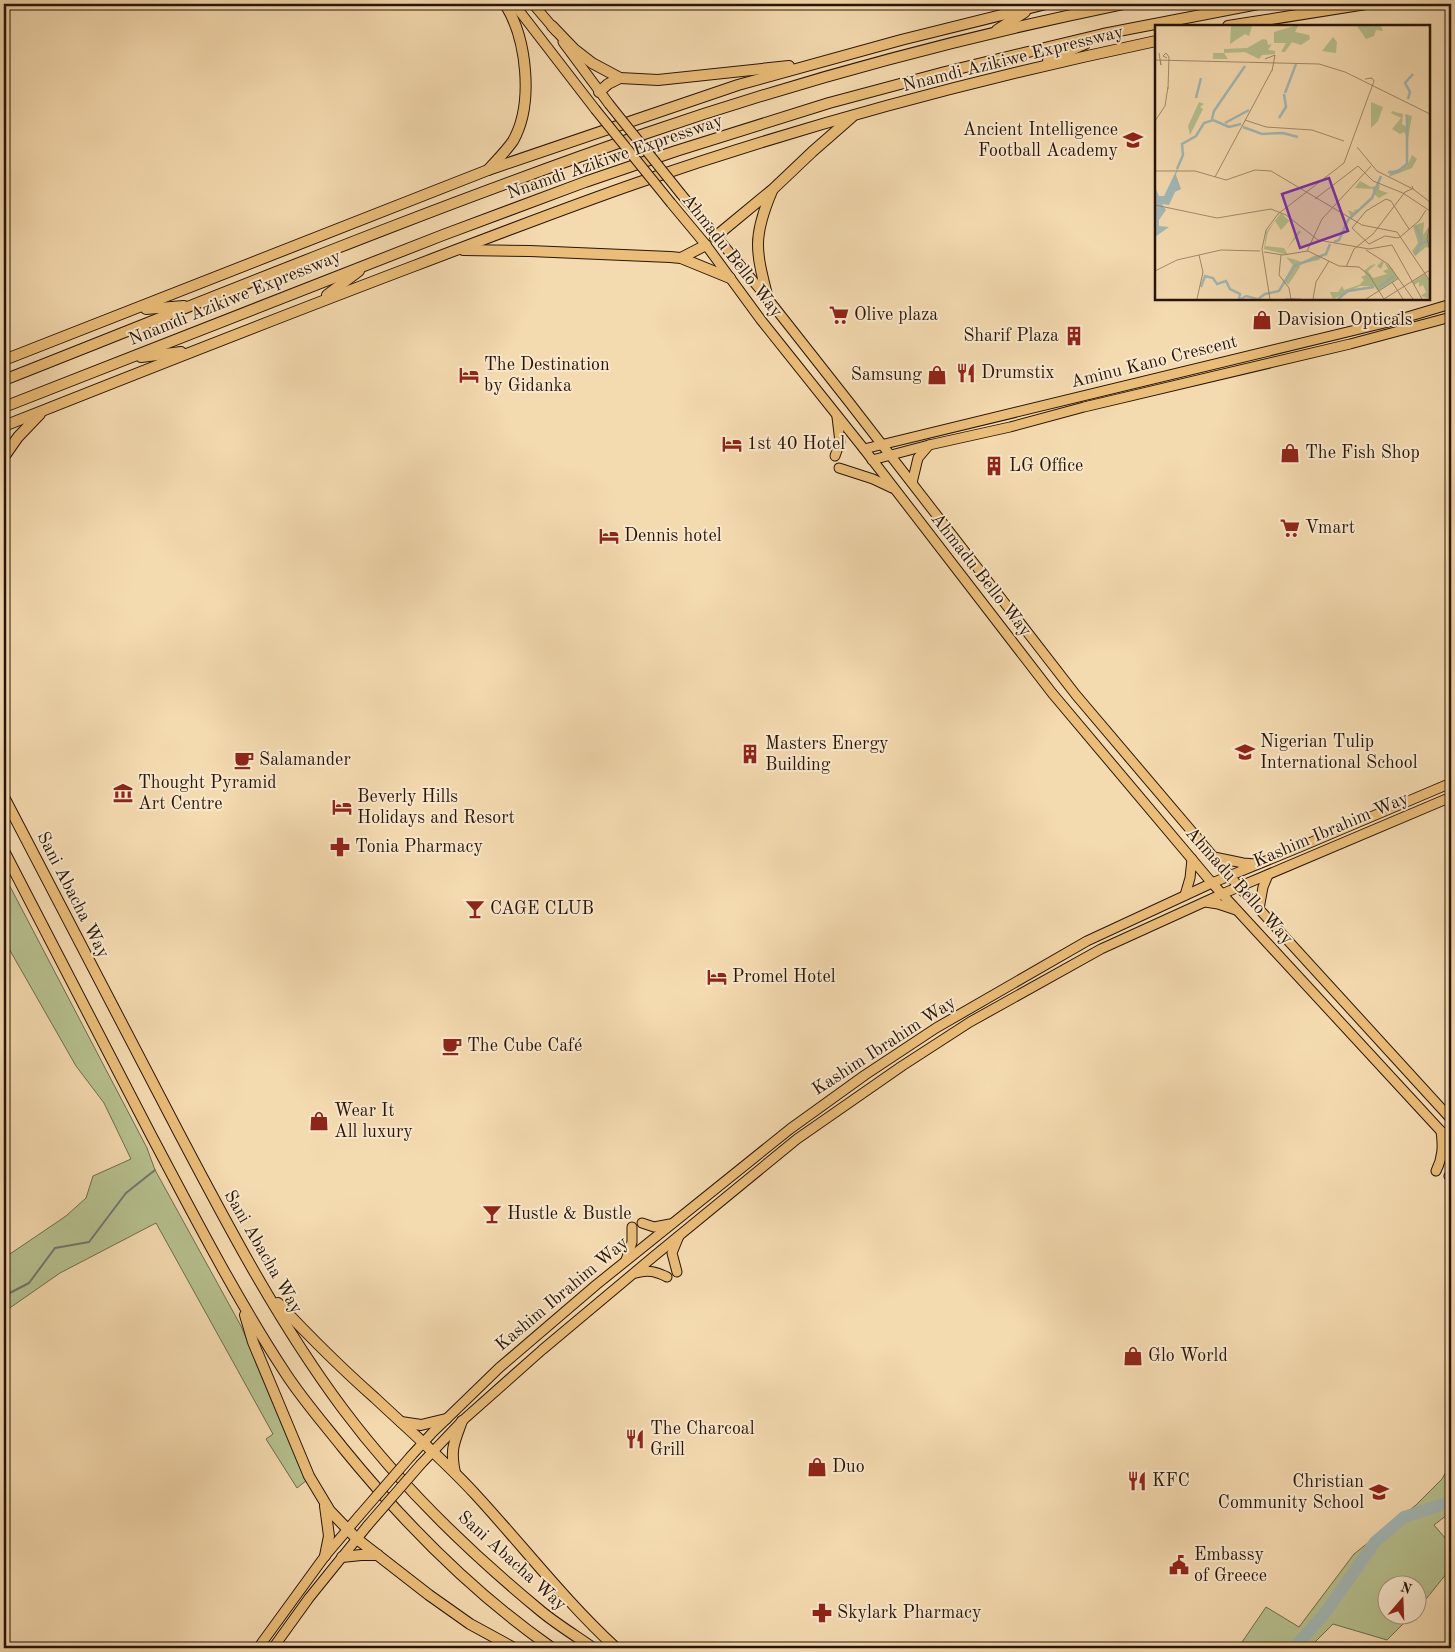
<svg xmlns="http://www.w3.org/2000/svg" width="1455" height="1652" viewBox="0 0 1455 1652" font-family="'Old Standard TT',serif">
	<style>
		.green { fill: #b6c18f; stroke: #6f6b4c }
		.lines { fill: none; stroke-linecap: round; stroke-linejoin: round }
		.stream { stroke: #717770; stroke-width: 2 }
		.river { stroke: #a1b8b6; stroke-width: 12 }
		.major-casing { stroke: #281508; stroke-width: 11 }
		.highway-casing { stroke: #281508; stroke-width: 12 }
		.major { stroke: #eabd78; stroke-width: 9 }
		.highway { stroke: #eabd78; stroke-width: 10 }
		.major-bridge-casing { stroke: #281508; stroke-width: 11; stroke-linecap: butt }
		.major-bridge { stroke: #eabd78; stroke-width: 9 }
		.labels { text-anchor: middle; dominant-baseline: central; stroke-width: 4; stroke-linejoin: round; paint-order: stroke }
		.street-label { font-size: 18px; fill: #281508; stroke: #f8e7cb }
		.poi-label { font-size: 18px; fill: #281508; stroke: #f8e7cb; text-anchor: start }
		.inset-river { fill: none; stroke: #a1b8b6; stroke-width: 2.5 }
		.inset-road { fill: none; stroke: #a28b6c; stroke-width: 1 }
		.view { fill: #7b2cbf; fill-opacity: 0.15; stroke: #7b2cbf; stroke-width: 2.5 }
		.inset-edge { fill: none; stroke: #281508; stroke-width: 2.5 }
	</style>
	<rect width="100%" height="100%" fill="#f4daaf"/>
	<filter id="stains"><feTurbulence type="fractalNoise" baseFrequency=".004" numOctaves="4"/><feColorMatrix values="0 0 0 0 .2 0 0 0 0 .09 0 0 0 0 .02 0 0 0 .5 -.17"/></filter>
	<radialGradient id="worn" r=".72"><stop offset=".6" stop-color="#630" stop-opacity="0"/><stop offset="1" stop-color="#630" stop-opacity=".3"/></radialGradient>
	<g class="green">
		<polygon points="4,875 147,1148 155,1170 241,1326 307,1480 297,1488 266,1439 273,1434 156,1223 60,1273 4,1312 4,1258 66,1216 86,1198 93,1176 131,1159 104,1103 76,1066 4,940"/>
		<polygon points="1451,1463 1451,1512 1434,1525 1451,1545 1451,1568 1418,1609 1418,1584 1388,1584 1388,1614 1412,1615 1387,1640 1333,1624 1309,1648 1238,1648 1266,1607 1299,1627 1354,1554 1416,1505 1442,1479"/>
	</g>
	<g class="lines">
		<polyline class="stream" points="4,1296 29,1283 55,1248 89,1242 126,1193 155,1170"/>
		<polyline class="river" points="1294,1648 1325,1613 1375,1542 1404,1517 1447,1503 1451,1498"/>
		<defs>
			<g id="major">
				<polyline points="514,4 595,109"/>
				<polyline points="533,4 556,31"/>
				<polyline points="563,42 609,104"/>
				<polyline points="681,194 768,299 849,402 1076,695 1239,887 1451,1119"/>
				<polyline points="671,203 706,245 761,320 864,449 1052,693 1212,883 1451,1142"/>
				<polyline points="864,449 1397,320 1451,304"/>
				<polyline points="835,456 840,442 837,417"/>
				<polyline points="872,460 929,445 1010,427 1084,407 1350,344 1451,317"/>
				<polyline points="839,468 873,479 892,488"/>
				<polyline points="912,483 918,458 929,445"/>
				<polyline points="1214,857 1243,863 1256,864"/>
				<polyline points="1185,895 1190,878 1192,859"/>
				<polyline points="1205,902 1218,904 1236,910"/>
				<polyline points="1259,909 1263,887 1268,875"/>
				<path d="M 1436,1171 C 1443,1157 1443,1146 1441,1131"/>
				<polyline points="1449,1176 1451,1175"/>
				<polyline points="642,1223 654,1227 670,1224"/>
				<polyline points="626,1260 632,1242 632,1227"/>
				<polyline points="677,1272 672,1253 679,1236"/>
				<path d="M 636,1273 C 648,1269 657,1272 667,1277"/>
				<polyline points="411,1456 433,1432 499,1368 596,1285 790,1129 865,1075 936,1028 1087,941 1212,883 1300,847 1451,783"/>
				<polyline points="421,1464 462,1421 542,1350 653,1257 797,1139 902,1066 970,1022 1101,949 1222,894 1451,797"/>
				<polyline points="258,1648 325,1556 359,1516"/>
				<polyline points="273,1648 309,1598 368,1525"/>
			</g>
			<g id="highway">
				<polyline points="552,26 574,49 592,63 620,78 658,80 789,66"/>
				<polyline points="1228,26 1366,4"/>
				<polyline points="997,30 1025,12"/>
				<polyline points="1048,60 1085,44"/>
				<polyline points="599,92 608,84 620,78"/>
				<path d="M 488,170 C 496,161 506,151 513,141 C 534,104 527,39 505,4"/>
				<polyline points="715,237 772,190 812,152 852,117"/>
				<polyline points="463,250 530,251 670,257 681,258 730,278"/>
				<polyline points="681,258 706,245"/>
				<polyline points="327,295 359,271"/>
				<path d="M 768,299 C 756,251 752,238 772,191"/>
				<polyline points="146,309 184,306"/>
				<polyline points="141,357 181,352"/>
				<polyline points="4,360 488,170 738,85 901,40 1046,4"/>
				<path d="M 4,380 C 217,296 430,208 647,133 C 801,80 963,37 1123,4"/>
				<polyline points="4,407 443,235 585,182 676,151 829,103 945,72 1103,34 1258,4"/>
				<path d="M 4,426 C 140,372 277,318 414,266 C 488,238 562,209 637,183 C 807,124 981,78 1156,41"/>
				<polyline points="4,457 18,437 40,414"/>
				<path d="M 4,797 C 62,909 120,1021 179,1133 C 229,1228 279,1323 343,1409 C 399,1484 469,1552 542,1612 C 558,1625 576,1636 593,1648"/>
				<path d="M 4,851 C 53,946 102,1041 151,1135 C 194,1216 236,1298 286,1374 C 303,1400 324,1424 343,1448 C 404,1523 473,1593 552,1648"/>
				<path d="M 278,1303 C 309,1336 341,1368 375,1398 C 409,1430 444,1460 476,1495 C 523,1546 565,1601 616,1648"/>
				<polyline points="245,1315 253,1342 309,1476 330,1511 357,1539 429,1595 470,1624 514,1648"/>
				<polyline points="401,1422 421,1425 446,1419"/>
				<path d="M 455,1473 C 450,1449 454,1443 462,1421"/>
				<polyline points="325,1556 329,1536 325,1506"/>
				<polyline points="342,1557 361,1555 378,1555"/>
			</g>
		</defs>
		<use href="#major" class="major-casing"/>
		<use href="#highway" class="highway-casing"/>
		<use href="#major" class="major"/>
		<use href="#highway" class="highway"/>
		<defs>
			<g id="major-bridge">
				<polyline points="609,104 681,194"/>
				<polyline points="595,109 671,203"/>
				<polyline points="359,1516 411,1456"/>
				<polyline points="368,1525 421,1464"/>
			</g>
		</defs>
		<use href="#major-bridge" class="major-bridge-casing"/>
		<use href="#major-bridge" class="major-bridge"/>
	</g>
	<defs>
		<symbol id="school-bare" viewBox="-9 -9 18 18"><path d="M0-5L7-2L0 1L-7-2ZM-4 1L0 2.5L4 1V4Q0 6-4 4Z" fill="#8f2418" stroke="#f8e7cb" stroke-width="2.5" paint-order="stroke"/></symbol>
		<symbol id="supermarket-bare" viewBox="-9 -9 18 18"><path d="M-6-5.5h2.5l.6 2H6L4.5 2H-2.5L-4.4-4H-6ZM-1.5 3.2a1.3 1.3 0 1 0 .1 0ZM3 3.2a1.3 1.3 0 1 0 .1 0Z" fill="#8f2418" stroke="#f8e7cb" stroke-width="2.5" paint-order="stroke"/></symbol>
		<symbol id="shop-bare" viewBox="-9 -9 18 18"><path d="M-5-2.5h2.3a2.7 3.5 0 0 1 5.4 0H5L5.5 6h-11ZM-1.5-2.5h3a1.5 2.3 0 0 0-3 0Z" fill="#8f2418" stroke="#f8e7cb" stroke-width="2.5" paint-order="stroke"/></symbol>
		<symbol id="building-bare" viewBox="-9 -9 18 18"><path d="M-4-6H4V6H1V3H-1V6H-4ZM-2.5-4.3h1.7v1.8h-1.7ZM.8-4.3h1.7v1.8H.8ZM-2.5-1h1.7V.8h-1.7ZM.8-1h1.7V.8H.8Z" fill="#8f2418" stroke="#f8e7cb" stroke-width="2.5" paint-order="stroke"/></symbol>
		<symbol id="restaurant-bare" viewBox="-9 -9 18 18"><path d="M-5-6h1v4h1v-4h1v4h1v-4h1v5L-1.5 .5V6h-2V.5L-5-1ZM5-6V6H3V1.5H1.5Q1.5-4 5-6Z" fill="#8f2418" stroke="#f8e7cb" stroke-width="2.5" paint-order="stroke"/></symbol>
		<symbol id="hotel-bare" viewBox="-9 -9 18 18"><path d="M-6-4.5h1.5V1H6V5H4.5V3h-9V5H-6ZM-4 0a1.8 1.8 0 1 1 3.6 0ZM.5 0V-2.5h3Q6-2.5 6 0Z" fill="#8f2418" stroke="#f8e7cb" stroke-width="2.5" paint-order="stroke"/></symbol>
		<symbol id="cafe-bare" viewBox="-9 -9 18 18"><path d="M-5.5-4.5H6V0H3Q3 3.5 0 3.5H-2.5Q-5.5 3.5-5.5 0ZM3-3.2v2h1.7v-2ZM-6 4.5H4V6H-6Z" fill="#8f2418" stroke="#f8e7cb" stroke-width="2.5" paint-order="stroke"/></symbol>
		<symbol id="museum-bare" viewBox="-9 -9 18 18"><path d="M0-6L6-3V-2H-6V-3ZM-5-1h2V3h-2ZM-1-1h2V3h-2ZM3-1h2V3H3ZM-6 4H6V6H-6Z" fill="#8f2418" stroke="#f8e7cb" stroke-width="2.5" paint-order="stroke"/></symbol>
		<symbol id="pharmacy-bare" viewBox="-9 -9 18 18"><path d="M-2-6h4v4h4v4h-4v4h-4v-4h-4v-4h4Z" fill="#8f2418" stroke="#f8e7cb" stroke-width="2.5" paint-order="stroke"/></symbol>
		<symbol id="bar-bare" viewBox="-9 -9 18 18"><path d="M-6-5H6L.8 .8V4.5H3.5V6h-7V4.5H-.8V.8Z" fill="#8f2418" stroke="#f8e7cb" stroke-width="2.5" paint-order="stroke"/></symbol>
		<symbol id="civic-bare" viewBox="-9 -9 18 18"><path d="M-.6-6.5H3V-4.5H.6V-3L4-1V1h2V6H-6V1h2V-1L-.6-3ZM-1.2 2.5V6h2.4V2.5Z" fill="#8f2418" stroke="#f8e7cb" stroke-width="2.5" paint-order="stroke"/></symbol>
	</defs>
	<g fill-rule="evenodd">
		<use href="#school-bare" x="1119" y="126" width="28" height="28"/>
		<use href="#supermarket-bare" x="825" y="301" width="28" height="28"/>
		<use href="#shop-bare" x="1248" y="306" width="28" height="28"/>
		<use href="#building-bare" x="1060" y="322" width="28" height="28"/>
		<use href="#restaurant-bare" x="952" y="359" width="28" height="28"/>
		<use href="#hotel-bare" x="455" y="361" width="28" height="28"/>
		<use href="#shop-bare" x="923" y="361" width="28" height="28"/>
		<use href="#hotel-bare" x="718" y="430" width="28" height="28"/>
		<use href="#shop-bare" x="1276" y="439" width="28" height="28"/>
		<use href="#building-bare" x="980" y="452" width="28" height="28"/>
		<use href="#supermarket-bare" x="1276" y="514" width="28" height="28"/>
		<use href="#hotel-bare" x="595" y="522" width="28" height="28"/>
		<use href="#school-bare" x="1231" y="738" width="28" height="28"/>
		<use href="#building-bare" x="736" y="740" width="28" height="28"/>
		<use href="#cafe-bare" x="230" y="746" width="28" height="28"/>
		<use href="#museum-bare" x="109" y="779" width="28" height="28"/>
		<use href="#hotel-bare" x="328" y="793" width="28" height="28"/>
		<use href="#pharmacy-bare" x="326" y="833" width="28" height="28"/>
		<use href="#bar-bare" x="461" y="895" width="28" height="28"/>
		<use href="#hotel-bare" x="703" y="963" width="28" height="28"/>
		<use href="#cafe-bare" x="438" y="1032" width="28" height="28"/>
		<use href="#shop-bare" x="305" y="1107" width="28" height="28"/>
		<use href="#bar-bare" x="478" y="1200" width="28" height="28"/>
		<use href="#shop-bare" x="1119" y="1342" width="28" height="28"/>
		<use href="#restaurant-bare" x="621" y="1425" width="28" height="28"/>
		<use href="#shop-bare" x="803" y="1453" width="28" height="28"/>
		<use href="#restaurant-bare" x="1123" y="1467" width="28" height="28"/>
		<use href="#school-bare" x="1365" y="1478" width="28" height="28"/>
		<use href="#civic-bare" x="1165" y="1551" width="28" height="28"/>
		<use href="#pharmacy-bare" x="808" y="1599" width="28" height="28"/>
	</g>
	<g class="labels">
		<g class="street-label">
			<text transform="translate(1013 59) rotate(-14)">Nnamdi Azikiwe Expressway</text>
			<text transform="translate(615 157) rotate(-19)">Nnamdi Azikiwe Expressway</text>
			<text transform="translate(732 256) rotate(52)">Ahmadu Bello Way</text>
			<text transform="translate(235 298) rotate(-22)">Nnamdi Azikiwe Expressway</text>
			<text transform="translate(1154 362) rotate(-14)">Aminu Kano Crescent</text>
			<text transform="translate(981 575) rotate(52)">Ahmadu Bello Way</text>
			<text transform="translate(1331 830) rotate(-23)">Kashim Ibrahim Way</text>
			<text transform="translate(1239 886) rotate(48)">Ahmadu Bello Way</text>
			<text transform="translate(73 895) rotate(63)">Sani Abacha Way</text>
			<text transform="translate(884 1046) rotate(-33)">Kashim Ibrahim Way</text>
			<text transform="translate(263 1252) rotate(60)">Sani Abacha Way</text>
			<text transform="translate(562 1294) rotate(-40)">Kashim Ibrahim Way</text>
			<text transform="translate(512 1561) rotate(42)">Sani Abacha Way</text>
		</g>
		<g class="poi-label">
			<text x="1118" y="130" text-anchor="end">Ancient Intelligence<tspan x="1118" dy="21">Football Academy</tspan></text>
			<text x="854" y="315">Olive plaza</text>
			<text x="1277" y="320">Davision Opticals</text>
			<text x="1059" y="336" text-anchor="end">Sharif Plaza</text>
			<text x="484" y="365">The Destination<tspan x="484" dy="21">by Gidanka</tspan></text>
			<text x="981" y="373">Drumstix</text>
			<text x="922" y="375" text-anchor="end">Samsung</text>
			<text x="747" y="444">1st 40 Hotel</text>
			<text x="1305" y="453">The Fish Shop</text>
			<text x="1009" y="466">LG Office</text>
			<text x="1305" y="528">Vmart</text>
			<text x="624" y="536">Dennis hotel</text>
			<text x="1260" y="742">Nigerian Tulip<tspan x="1260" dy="21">International School</tspan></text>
			<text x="765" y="744">Masters Energy<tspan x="765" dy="21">Building</tspan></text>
			<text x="259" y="760">Salamander</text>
			<text x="138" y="783">Thought Pyramid<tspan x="138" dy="21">Art Centre</tspan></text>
			<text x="357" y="797">Beverly Hills<tspan x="357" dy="21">Holidays and Resort</tspan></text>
			<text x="355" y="847">Tonia Pharmacy</text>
			<text x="490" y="909">CAGE CLUB</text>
			<text x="732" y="977">Promel Hotel</text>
			<text x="467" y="1046">The Cube Café</text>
			<text x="334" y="1111">Wear It<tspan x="334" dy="21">All luxury</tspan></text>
			<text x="507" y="1214">Hustle &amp; Bustle</text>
			<text x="1148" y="1356">Glo World</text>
			<text x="650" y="1429">The Charcoal<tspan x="650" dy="21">Grill</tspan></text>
			<text x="832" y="1467">Duo</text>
			<text x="1152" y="1481">KFC</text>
			<text x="1364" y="1482" text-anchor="end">Christian<tspan x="1364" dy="21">Community School</tspan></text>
			<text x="1194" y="1555">Embassy<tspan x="1194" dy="21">of Greece</tspan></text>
			<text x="837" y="1613">Skylark Pharmacy</text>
		</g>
	</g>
	<g transform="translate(1155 25)">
		<rect width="275" height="275" fill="#f4daaf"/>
		<path d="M 76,1 L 97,1 L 94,11 L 90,9 L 75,19 ZM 139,1 L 143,1 L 140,7 L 154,10 L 155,14 L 146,20 L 137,17 L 130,27 L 126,27 L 131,18 L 119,18 L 119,7 ZM 202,1 L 226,1 L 228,6 L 221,5 L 219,11 L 211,14 ZM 178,12 L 182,17 L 181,28 L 167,26 ZM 108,14 L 112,15 L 113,20 L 117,19 L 113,25 L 120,26 L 120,29 L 107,30 L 104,34 L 90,27 L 69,28 L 73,34 L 58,34 L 58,28 L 69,28 L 69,24 L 92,23 ZM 44,77 L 49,79 L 45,82 L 48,84 L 35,110 L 33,101 ZM 216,77 L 228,82 L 223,96 L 216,103 ZM 237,86 L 248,89 L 247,99 L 252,102 L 250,89 L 257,91 L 253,114 L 249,107 L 245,109 L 237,104 L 246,93 L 236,88 ZM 257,130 L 262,134 L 257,143 L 234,152 L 235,147 L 252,141 ZM 205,156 L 216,162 L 225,160 L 224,165 L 233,168 L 224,173 L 219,169 L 218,173 L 211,178 L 211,180 L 196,192 L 193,185 L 200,188 L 199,185 L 205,184 L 209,179 L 218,172 L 218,164 L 200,163 ZM 126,188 L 153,214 L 146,207 L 131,225 L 144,205 L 134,196 L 126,205 L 120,196 L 113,207 L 110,221 L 129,223 L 133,230 L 109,224 L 111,207 ZM 269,197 L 268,210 L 275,200 L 275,223 L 271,222 L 260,231 L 257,226 L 263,218 L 258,201 ZM 161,230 L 166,233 L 164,235 L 144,239 L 145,242 L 133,260 L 130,256 L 138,240 L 131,232 L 147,237 ZM 227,236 L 237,243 L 243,253 L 223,266 L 219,261 L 205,261 L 178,274 L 175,267 L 183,267 L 187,261 L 189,265 L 204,260 L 209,255 L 206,252 L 211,250 L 209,246 L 215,241 L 217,240 L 221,239 L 213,246 L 218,253 L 232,249 L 228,246 L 233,244 L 229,237 L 226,244 L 222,241 ZM 270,249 L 275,257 L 275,274 L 266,271 L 271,267 L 268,260 L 264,262 L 264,257 L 259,260 L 257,257 Z" fill="#b6c18f"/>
		<path d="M 23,142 L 21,150 L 26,164 L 20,167 L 14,180 L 7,179 L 11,185 L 4,195 L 4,201 L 14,202 L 0,212 L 0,162 L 4,171 L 9,171 Z" fill="#a1b8b6"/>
		<path class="inset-river" d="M 130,68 L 141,39M 41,73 L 46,53M 253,74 L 255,67 L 250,58 L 258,49M 124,93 L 131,82 L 129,69M 57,94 L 59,86 L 90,41M 70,98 L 94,85M 88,102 L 107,109 L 128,108 L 143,112M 22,144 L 28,130 L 27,119 L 41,111 L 49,98 L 58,95 L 74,102 L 86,99M 233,147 L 242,147 L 252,139 L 252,90M 261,201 L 267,215M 179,217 L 184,215 L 193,195 L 217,173 L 226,151M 260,230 L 266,218 L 272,217M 46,262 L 50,251 L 58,253 L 62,259 L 71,256 L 75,264 L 85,269 L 84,274M 224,262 L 239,251M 86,274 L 91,271 L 102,274M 103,274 L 110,269 L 124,266 L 139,241 L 171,229 L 175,219M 183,274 L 193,266 L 219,262"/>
		<path class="inset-road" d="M 4,28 L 6,40 L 5,35M 12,33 L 8,31 L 11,28 L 14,32 L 13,64M 110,34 L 120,30 L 117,46M 0,35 L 164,39 L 190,47 L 275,89M 90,95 L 111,102 L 157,105 L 189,116M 0,96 L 10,81 L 13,62M 202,122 L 222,146 L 258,164 L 257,161M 0,146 L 40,146 L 71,155 L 100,145 L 116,146 L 207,200 L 242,207 L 275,256M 60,152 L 117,45M 258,164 L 275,177M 160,174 L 203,141 L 218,156 L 248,168 L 275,186M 0,180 L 62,193 L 116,184 L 131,190 L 163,215 L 214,224 L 237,220 L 267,274M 275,199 L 272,214 L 275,225M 254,204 L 236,176 L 231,174 L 211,186 L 197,203 L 214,219 L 230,211 L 243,213 L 245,212 L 258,201 L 264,196 L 271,185M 211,225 L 233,239 L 258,274M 152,226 L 167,194 L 216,141M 109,227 L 128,230 L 153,226 L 184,241 L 204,242 L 214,250 L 229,274 L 275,245M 126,230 L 124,250 L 134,263 L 136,274 L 140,274M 191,242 L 199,224 L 218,209 L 250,167 L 257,164M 0,246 L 22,235 L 66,225 L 105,226M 237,257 L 248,274M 42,274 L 48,247 L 44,230M 115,274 L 107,224 L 111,205 L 123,189 L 189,138 L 219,56 L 217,53 L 210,54M 130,274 L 146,274M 158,274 L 161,257 L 174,236M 211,274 L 244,253"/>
		<path class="view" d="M 174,153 L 193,206 L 145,223 L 127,169 Z"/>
		<rect width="275" height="275" class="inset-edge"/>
	</g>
	<rect width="1455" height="1652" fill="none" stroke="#f4daaf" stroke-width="20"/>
	<rect x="5" y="5" width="1445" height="1642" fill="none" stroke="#281508" stroke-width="2.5"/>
	<rect x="10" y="10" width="1435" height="1632" fill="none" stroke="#281508"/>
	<g transform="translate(1402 1600) rotate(19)"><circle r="24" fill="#f8e7cb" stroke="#a5937d"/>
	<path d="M0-4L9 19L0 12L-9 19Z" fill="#8f2418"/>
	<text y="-8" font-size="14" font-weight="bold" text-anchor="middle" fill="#281508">N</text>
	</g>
	<rect width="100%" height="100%" filter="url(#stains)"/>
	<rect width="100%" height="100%" fill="url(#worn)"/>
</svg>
